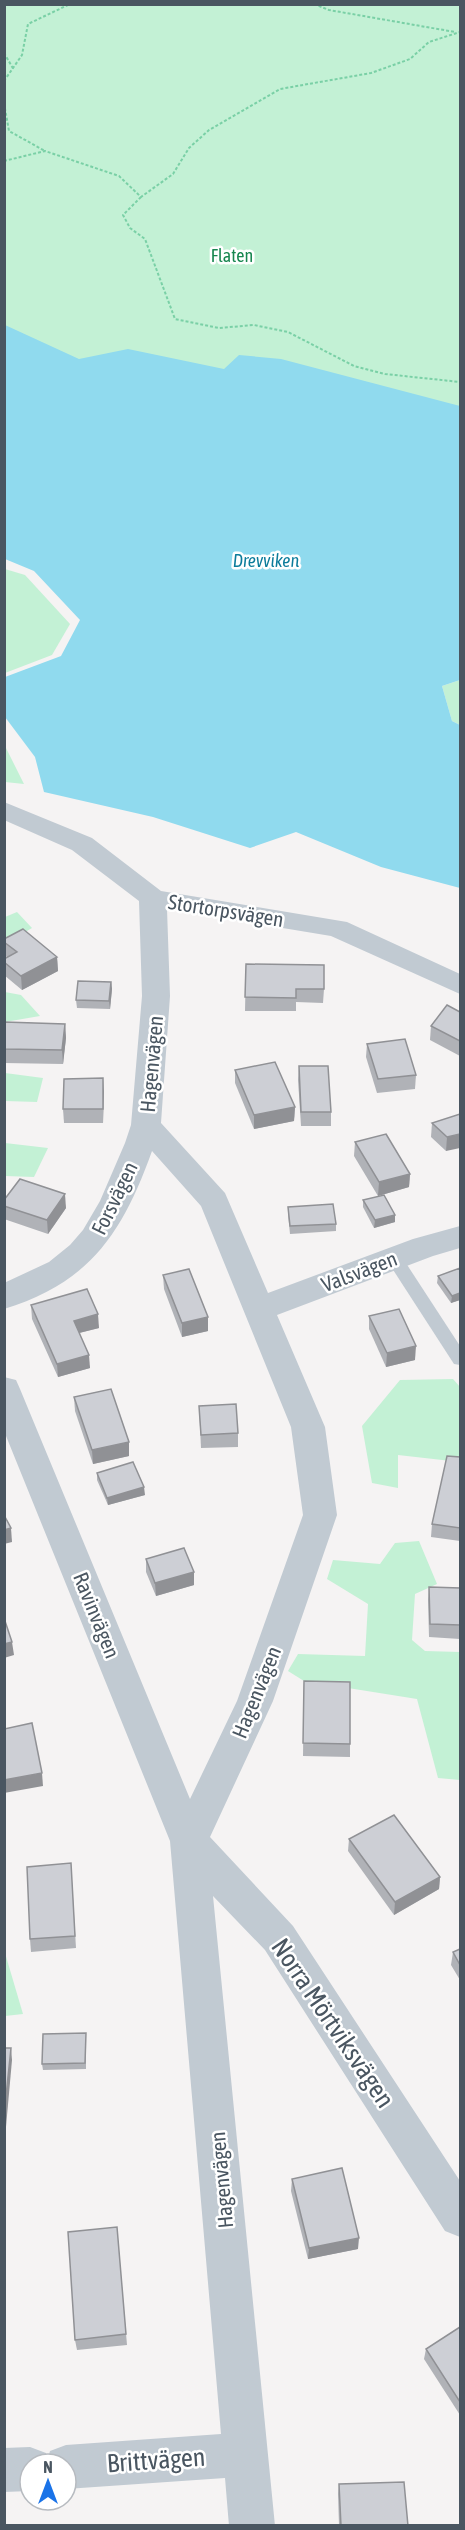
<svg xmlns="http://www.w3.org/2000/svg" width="465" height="2530" viewBox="0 0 465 2530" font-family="'Asap Condensed',sans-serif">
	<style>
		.green { fill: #c3f1d5 }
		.water { fill: #90daee }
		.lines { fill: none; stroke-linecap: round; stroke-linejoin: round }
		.path { stroke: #7ad0a6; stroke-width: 2; stroke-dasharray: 3 2; stroke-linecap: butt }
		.service { fill: #c1cad2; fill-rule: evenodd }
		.minor { fill: #c1cad2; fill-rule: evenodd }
		.wall { fill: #b0b2b7 }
		.shaded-wall { fill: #909195 }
		.building { fill: #cdcfd5; stroke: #909195; stroke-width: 1.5 }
		.labels { text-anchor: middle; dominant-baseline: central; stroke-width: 5; stroke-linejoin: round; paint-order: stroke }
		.far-park-label { font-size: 18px; fill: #17864f; stroke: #fff }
		.far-water-label { font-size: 18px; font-style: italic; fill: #0c7c9b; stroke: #fff }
		.street-label { font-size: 21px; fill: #4a5661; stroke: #fff }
		.near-street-label { font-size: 26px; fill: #4a5661; stroke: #fff }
	</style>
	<rect width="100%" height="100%" fill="#f5f3f3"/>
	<g class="green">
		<polygon points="4,5 460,5 460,573 5,435"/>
		<polygon points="5,569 25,575 70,624 52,655 5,673"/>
		<polygon points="460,680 460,725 452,721 442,686"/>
		<polygon points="4,746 5,746 24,784 5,782"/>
		<polygon points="17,912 32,928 5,944 5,917"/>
		<polygon points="5,992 21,995 40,1016 5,1022"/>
		<polygon points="5,1073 43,1078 37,1102 5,1101"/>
		<polygon points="5,1143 48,1148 34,1177 5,1176"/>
		<polygon points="453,1379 460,1387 460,1462 398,1455 398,1488 372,1483 362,1426 400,1380"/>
		<polygon points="419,1541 437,1584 415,1594 412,1640 425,1651 460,1652 460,1780 438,1778 417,1699 304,1681 288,1671 298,1654 365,1656 368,1604 327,1579 333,1560 380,1564 395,1543"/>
		<polygon points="5,1953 23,2014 5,2016"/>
	</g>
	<polygon class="water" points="5,325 79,359 128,349 224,369 239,355 281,359 460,406 460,680 442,686 452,721 460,725 460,888 381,867 296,832 250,848 153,817 44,792 35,757 5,717 5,677 61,656 80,620 34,571 5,559"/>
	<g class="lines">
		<g class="path">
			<polyline points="314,4 329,10 455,32"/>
			<polyline points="4,53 14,70"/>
			<polyline points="4,81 22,55 28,24 70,4"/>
			<polyline points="4,103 9,131 45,151"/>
			<polyline points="4,161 45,151 119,176 141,197 173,174 189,148 209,130 280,89 371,73 410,59 429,42 460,32"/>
			<polyline points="141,197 123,215 130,228 145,239 175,319 219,328 254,325 288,332 354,366 385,374 460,382"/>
		</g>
		<polygon class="service" points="394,1252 400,1254 460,1346 460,1365 454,1364 388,1262 386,1258 388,1254"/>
		<path class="minor" d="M 4,802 L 92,838 L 161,891 L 347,922 L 460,974 L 460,994 L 331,936 L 167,909 L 170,996 L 161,1123 L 225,1193 L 268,1293 L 413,1239 L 460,1226 L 460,1248 L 433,1256 L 277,1315 L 325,1427 L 337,1515 L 273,1701 L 210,1837 L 293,1926 L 460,2181 L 460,2237 L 445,2231 L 265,1950 L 213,1896 L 275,2526 L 229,2526 L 225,2478 L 66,2489 L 66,2464 L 30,2464 L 30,2491 L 4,2492 L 4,2448 L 30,2447 L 46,2453 L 48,2458 L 50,2451 L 66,2445 L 221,2434 L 170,1841 L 4,1431 L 4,1377 L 16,1380 L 20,1389 L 190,1799 L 237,1701 L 303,1515 L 291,1427 L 201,1206 L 152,1151 C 123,1232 90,1283 4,1309 L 4,1283 L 49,1262 L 70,1245 L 83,1230 L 100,1201 L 125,1143 L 131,1125 L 142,996 L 139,901 L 72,850 L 4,820 Z"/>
	</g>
	<g class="wall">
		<polygon points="4,939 57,957 58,971 22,990 4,975 4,959 7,957 4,955"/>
		<polygon points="246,964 324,989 323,1003 296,1002 296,1011 245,1011"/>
		<polygon points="111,982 112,989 110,1009 77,1008 76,1000"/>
		<polygon points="460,1012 460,1056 430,1040 431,1026"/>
		<polygon points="4,1022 65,1024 66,1038 63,1064 4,1063"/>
		<polygon points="367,1044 416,1075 415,1089 377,1093 366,1057"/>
		<polygon points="299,1066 331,1112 331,1126 301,1126 298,1080"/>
		<polygon points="235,1070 295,1107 294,1121 254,1129 235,1083"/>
		<polygon points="103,1078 103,1123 64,1123 63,1109"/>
		<polygon points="460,1114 446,1151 431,1137 432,1123"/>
		<polygon points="355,1142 410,1174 409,1187 378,1196 354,1156"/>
		<polygon points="4,1200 66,1208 48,1234 4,1219"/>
		<polygon points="363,1200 395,1222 374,1228 363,1207"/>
		<polygon points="288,1207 336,1224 336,1231 290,1234 288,1214"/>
		<polygon points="460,1268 460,1300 451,1303 437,1283 438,1276"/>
		<polygon points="163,1275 208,1331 182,1337 164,1289"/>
		<polygon points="31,1305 99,1328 79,1333 90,1368 58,1377 32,1319"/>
		<polygon points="369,1316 415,1360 386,1367 369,1329"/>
		<polygon points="74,1397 129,1442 129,1456 93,1464 75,1411"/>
		<polygon points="199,1406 238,1433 238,1447 201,1448"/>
		<polygon points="460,1457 460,1541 431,1537 432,1524"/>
		<polygon points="97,1473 145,1495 108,1505 97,1480"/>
		<polygon points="146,1559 194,1585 156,1596 146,1572"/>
		<polygon points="429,1587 460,1588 460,1639 429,1637 428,1600"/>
		<polygon points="304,1681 350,1744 350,1757 303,1756"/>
		<polygon points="349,1839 440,1877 439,1889 394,1915 348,1851"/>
		<polygon points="71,1863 76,1948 31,1952 30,1939"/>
		<polygon points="460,1949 460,1980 451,1965 453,1952"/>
		<polygon points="86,2039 86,2069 43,2070 42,2064"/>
		<polygon points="292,2179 358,2249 308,2259 291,2191"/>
		<polygon points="117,2227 127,2345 77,2350 75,2340"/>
		<polygon points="460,2327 460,2415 424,2359 426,2349"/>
		<polygon points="339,2484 408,2526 339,2526 338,2494"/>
	</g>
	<g class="shaded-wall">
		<polygon points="57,957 58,971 22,990 21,976"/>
		<polygon points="111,982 112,989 110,1009 109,1001"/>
		<polygon points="65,1024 66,1038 63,1064 62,1050"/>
		<polygon points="103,1078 104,1092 103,1123"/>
		<polygon points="295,1107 294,1121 254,1129 254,1115"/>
		<polygon points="460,1134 460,1148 446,1151 447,1137"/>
		<polygon points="410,1174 409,1187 378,1196 379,1182"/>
		<polygon points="65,1194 66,1208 48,1234 47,1220"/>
		<polygon points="395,1215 395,1222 374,1228 375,1220"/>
		<polygon points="460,1293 460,1300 451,1303 452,1296"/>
		<polygon points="98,1314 99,1328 75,1334 74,1321"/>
		<polygon points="208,1317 208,1331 182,1337 182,1323"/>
		<polygon points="416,1346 415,1360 386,1367 387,1353"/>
		<polygon points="89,1355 90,1368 58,1377 57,1364"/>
		<polygon points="129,1442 129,1456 93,1464 92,1450"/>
		<polygon points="144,1487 145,1495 108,1505 107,1498"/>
		<polygon points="11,1528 12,1542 4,1544 4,1530"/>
		<polygon points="194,1572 194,1585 156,1596 155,1583"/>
		<polygon points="12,1642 14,1655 4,1658 4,1644"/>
		<polygon points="42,1773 43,1786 4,1793 4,1780"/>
		<polygon points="440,1877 439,1889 394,1915 395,1902"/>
		<polygon points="11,2048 12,2060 5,2138 4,2115"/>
		<polygon points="359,2238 358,2249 308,2259 309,2248"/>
	</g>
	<g class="building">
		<polygon points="23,929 57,957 21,976 4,962 4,959 17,952 4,942 4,939"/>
		<polygon points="246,964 324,965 324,989 296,989 296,998 245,997"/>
		<polygon points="78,981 111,982 109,1001 76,1000"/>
		<polygon points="447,1005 460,1012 460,1041 431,1026"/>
		<polygon points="4,1022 65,1024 62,1050 4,1049"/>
		<polygon points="405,1039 416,1075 378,1079 367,1044"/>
		<polygon points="275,1062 295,1107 254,1115 235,1070"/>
		<polygon points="299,1066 328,1066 331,1112 301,1112"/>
		<polygon points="103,1078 103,1109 63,1109 64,1079"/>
		<polygon points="460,1114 460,1134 447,1137 432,1123"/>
		<polygon points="386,1134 410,1174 379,1182 355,1142"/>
		<polygon points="20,1179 65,1194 47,1220 4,1206 4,1200"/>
		<polygon points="384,1195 395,1215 375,1220 363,1200"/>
		<polygon points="333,1204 336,1224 290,1226 288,1207"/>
		<polygon points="460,1268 460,1293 452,1296 438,1276"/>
		<polygon points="189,1269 208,1317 182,1323 163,1275"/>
		<polygon points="87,1289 98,1314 74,1321 89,1355 57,1364 31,1305"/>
		<polygon points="399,1309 416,1346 387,1353 369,1316"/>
		<polygon points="111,1389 129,1442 92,1450 74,1397"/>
		<polygon points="236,1404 238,1433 201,1435 199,1406"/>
		<polygon points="447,1456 460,1457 460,1528 432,1524"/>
		<polygon points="133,1462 144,1487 107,1498 97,1473"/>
		<polygon points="4,1515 11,1528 4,1530"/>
		<polygon points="184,1548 194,1572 155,1583 146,1559"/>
		<polygon points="429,1587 460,1588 460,1625 430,1624"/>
		<polygon points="4,1618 12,1642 4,1644"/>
		<polygon points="304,1681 350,1682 350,1744 303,1743"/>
		<polygon points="32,1723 42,1773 4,1780 4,1729"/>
		<polygon points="394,1815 440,1877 395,1902 349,1839"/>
		<polygon points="71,1863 75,1936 30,1939 27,1867"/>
		<polygon points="460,1949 460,1965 453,1952"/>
		<polygon points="86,2033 85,2063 42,2064 43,2034"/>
		<polygon points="4,2048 11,2048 4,2115"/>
		<polygon points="342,2168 359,2238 309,2248 292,2179"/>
		<polygon points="117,2227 126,2334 75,2340 68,2232"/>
		<polygon points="460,2327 460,2402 426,2349"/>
		<polygon points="404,2482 408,2526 341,2526 339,2484"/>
	</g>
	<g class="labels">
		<g class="far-park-label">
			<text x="232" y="255">Flaten</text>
		</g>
		<g class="far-water-label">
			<text x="266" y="560">Drevviken</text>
		</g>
		<g class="street-label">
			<text transform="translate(226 910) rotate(9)">Stortorpsvägen</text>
			<text transform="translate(151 1064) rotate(-85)">Hagenvägen</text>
			<text transform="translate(114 1198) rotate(-64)">Forsvägen</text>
			<text transform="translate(359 1271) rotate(-21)">Valsvägen</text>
			<text transform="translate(97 1615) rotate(68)">Ravinvägen</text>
			<text transform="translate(256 1692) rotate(-68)">Hagenvägen</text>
			<text transform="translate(221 2180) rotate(-95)">Hagenvägen</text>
		</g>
		<g class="near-street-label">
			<text transform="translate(333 2023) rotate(56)">Norra Mörtviksvägen</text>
			<text transform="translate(156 2460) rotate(-4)">Brittvägen</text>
		</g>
	</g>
	<rect width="465" height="2530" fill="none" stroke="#4a5661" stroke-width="12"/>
	<g transform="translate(48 2482)"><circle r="28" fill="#ffffff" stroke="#b7bbc0" stroke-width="1.5"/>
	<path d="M0-4.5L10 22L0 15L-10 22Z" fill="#1a73e8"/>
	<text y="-9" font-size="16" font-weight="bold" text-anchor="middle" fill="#4a5661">N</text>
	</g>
</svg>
